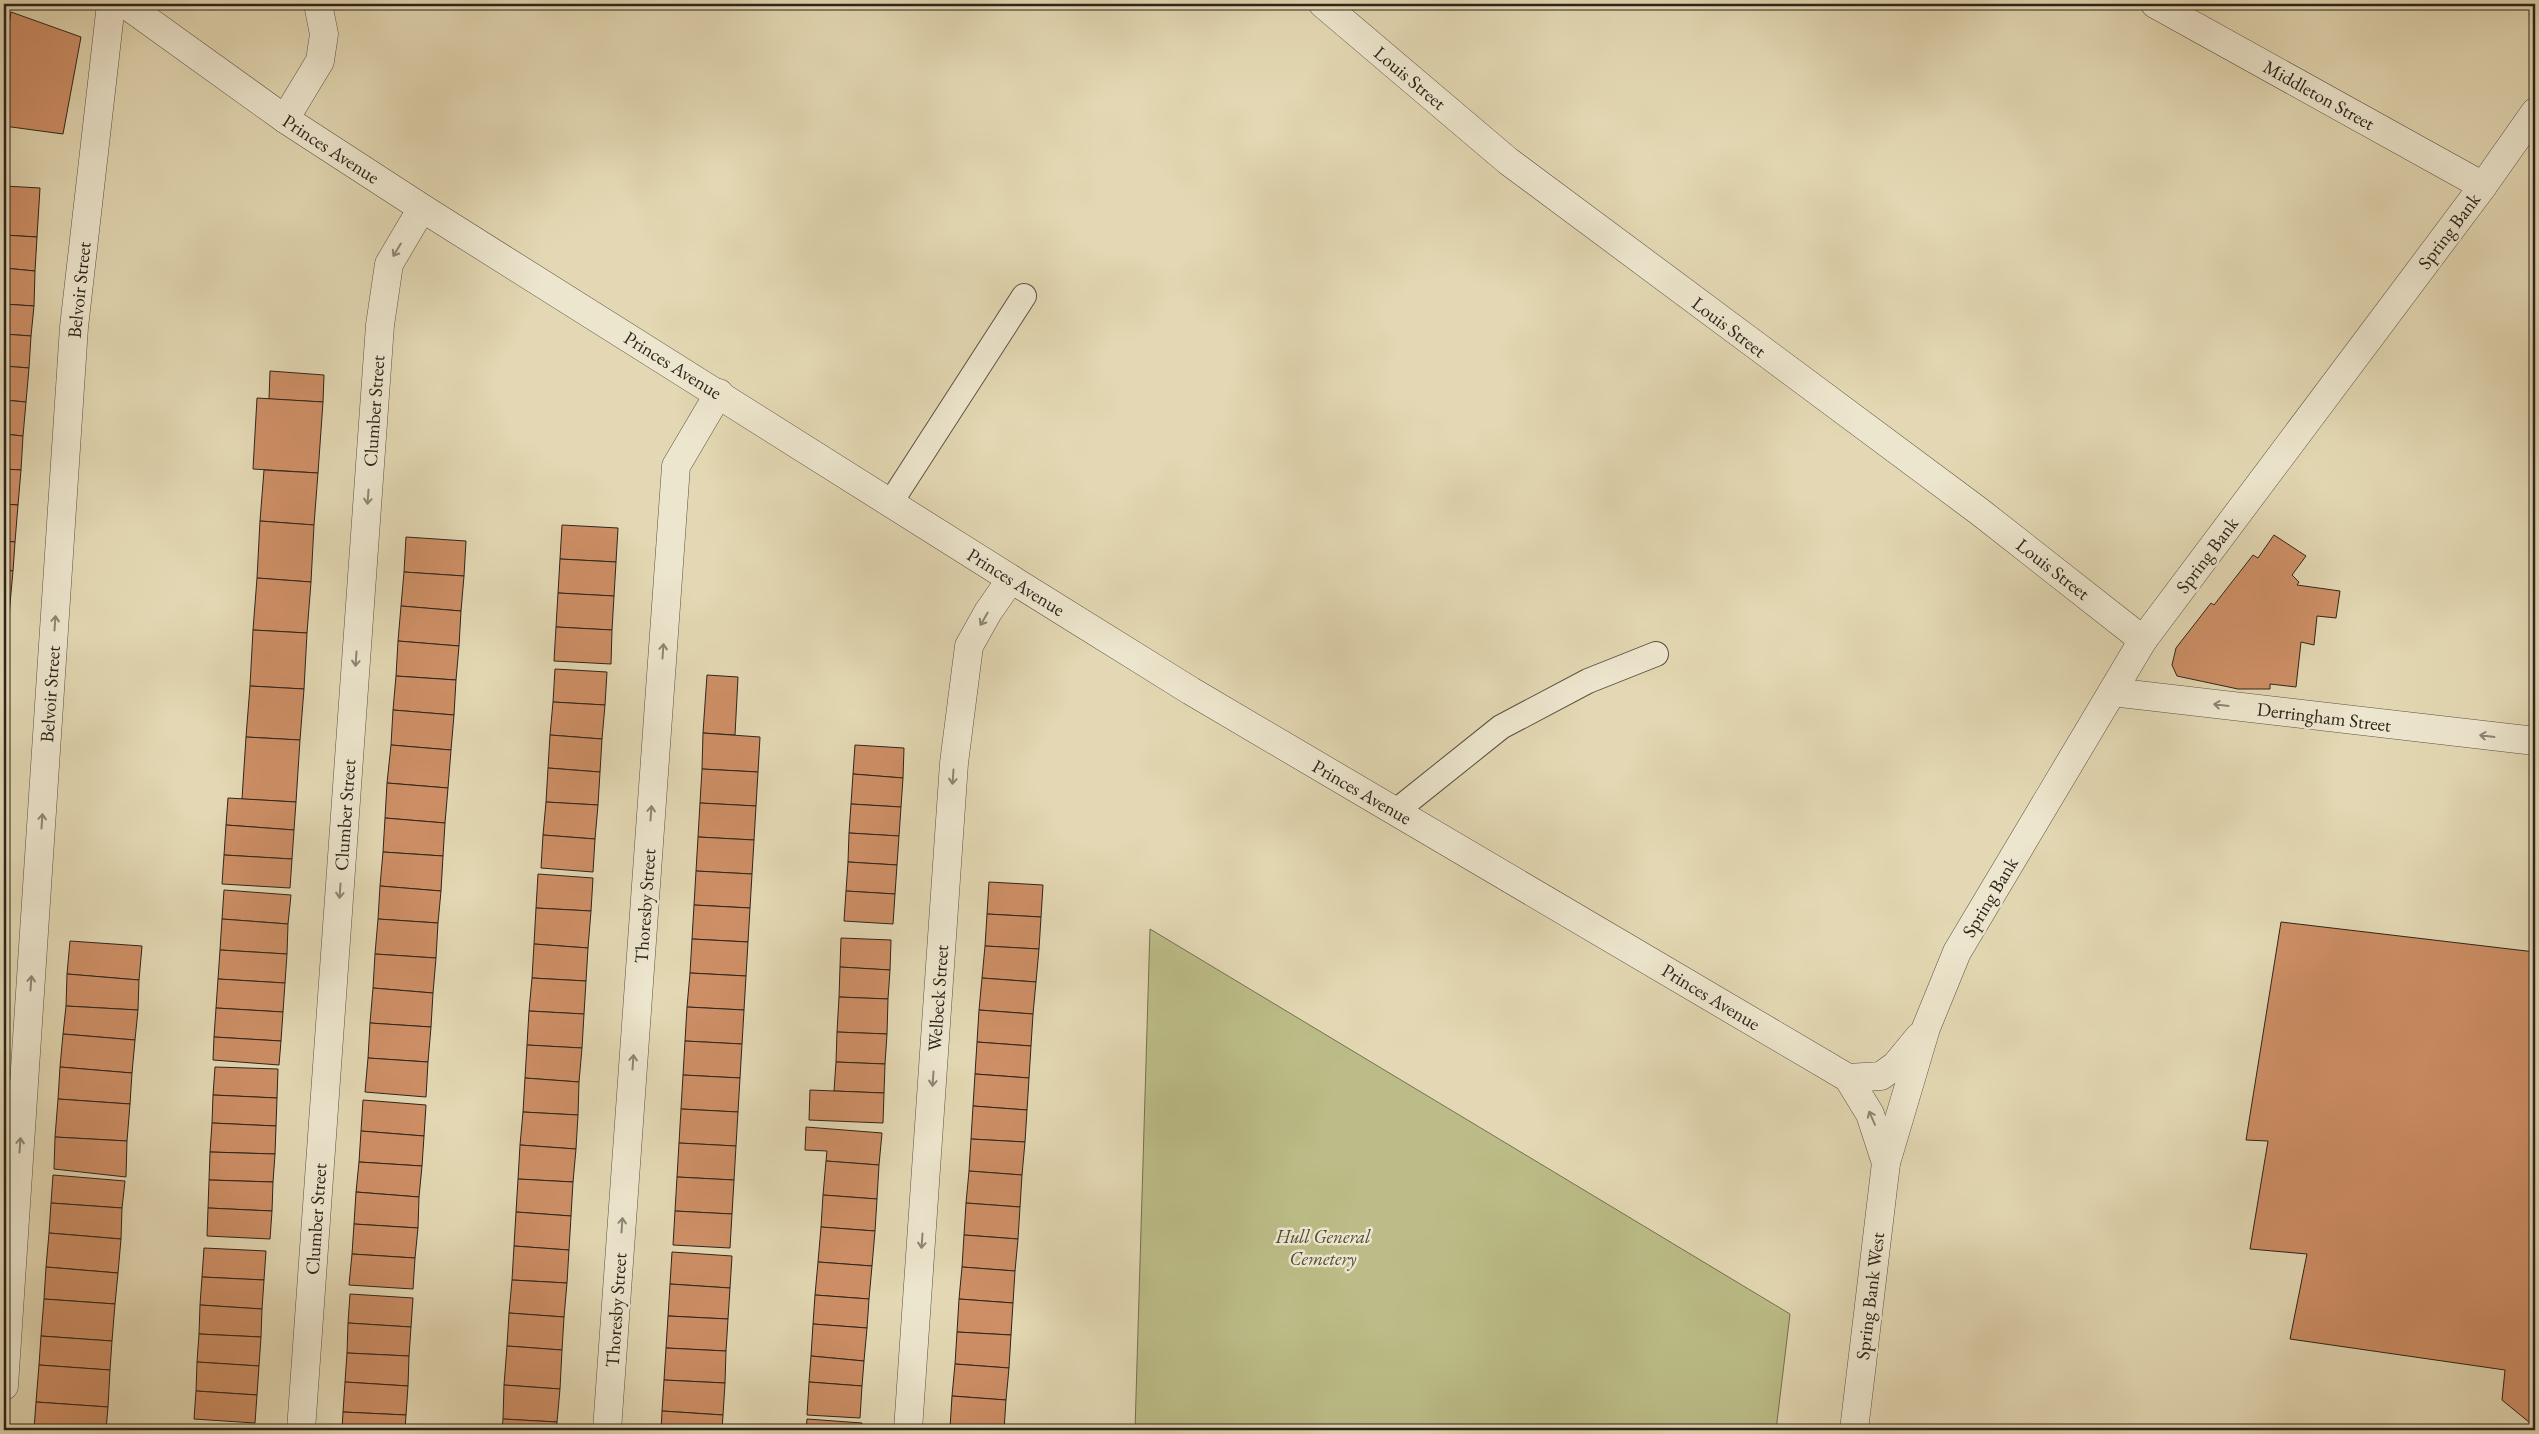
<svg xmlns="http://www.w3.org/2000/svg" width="2539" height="1434" viewBox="0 0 2539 1434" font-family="'EB Garamond',serif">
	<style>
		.green { fill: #bbbc87; stroke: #747052 }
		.building { fill: #ce8f66; stroke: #2d241c }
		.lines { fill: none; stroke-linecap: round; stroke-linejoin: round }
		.service-casing { stroke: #5a5142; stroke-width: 26 }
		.minor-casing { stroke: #5a5142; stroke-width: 29 }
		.tertiary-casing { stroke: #5a5142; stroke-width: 29 }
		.service { stroke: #ede6ce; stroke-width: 24 }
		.minor { stroke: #ede6ce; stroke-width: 28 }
		.tertiary { stroke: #ede6ce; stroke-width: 28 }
		.oneway { stroke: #8d8575 }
		.labels { text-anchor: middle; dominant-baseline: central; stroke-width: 5; stroke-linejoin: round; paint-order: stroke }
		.street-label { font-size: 19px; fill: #2d241c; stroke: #ede6ce }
		.park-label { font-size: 19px; font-style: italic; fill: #504a37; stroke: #ede6ce }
	</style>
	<rect width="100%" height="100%" fill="#e3d8b3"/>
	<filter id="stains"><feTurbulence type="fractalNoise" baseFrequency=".004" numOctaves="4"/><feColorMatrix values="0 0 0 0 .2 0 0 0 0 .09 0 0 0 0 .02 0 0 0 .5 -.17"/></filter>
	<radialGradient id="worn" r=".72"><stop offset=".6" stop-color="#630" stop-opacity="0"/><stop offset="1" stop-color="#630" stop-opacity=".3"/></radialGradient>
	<polygon class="green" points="1150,929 1790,1314 1776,1430 1135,1430"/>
	<g class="building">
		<polygon points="11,12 81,37 63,134 4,126 4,61"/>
		<polygon points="4,186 40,188 37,237 4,235"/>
		<polygon points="4,235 37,237 35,271 4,268"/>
		<polygon points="4,268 35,271 34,306 4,304"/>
		<polygon points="4,304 34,306 31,336 4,334"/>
		<polygon points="4,334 31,336 29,368 4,366"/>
		<polygon points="4,366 29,368 26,402 4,400"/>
		<polygon points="270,371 324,375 323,402 269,399"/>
		<polygon points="257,398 323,402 318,473 253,469"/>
		<polygon points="4,400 26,402 23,436 4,434"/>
		<polygon points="4,434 23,436 21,470 4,469"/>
		<polygon points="4,469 21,470 18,505 4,504"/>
		<polygon points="264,470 318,473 314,525 260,521"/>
		<polygon points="4,504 18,505 15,542 4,541"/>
		<polygon points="260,521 314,525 311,582 257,578"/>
		<polygon points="562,525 618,528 616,562 560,559"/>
		<polygon points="2274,535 2306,556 2292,575 2299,582 2297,585 2340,591 2336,618 2317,616 2314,645 2301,642 2296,687 2270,684 2270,689 2238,689 2177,676 2172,665 2176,648 2211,603 2214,605 2253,555 2258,558"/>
		<polygon points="406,537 466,541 464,576 404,572"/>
		<polygon points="4,541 15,542 13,571 4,570"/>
		<polygon points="560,559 616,562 614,596 558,593"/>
		<polygon points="4,570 13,571 10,604 4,603"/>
		<polygon points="404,572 464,576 461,611 401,606"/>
		<polygon points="257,578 311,582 307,633 253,630"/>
		<polygon points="558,593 614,596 612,630 556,627"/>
		<polygon points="4,603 10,604 8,638 4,638"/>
		<polygon points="401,606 461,611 459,646 398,641"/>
		<polygon points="556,627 612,630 611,664 554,661"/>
		<polygon points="253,630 307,633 304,689 250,686"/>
		<polygon points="4,638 8,638 5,670 4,670"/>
		<polygon points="398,641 459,646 456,680 396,676"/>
		<polygon points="555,669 607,672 605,705 553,702"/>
		<polygon points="707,675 738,677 735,735 703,733"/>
		<polygon points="396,676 456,680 454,715 393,710"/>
		<polygon points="250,686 304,689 300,740 246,737"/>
		<polygon points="553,702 605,705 602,739 550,735"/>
		<polygon points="393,710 454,715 451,750 391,745"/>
		<polygon points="703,733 760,737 758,772 702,769"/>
		<polygon points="550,735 602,739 600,772 548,768"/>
		<polygon points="246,737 300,740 296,802 242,799"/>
		<polygon points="391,745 451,750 448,788 387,783"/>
		<polygon points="855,745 904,748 903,778 853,774"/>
		<polygon points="548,768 600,772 598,805 546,802"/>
		<polygon points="702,769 758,772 756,806 700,803"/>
		<polygon points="853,774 903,778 901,807 851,804"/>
		<polygon points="387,783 448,788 445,823 385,818"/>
		<polygon points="228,798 296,802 294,830 226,825"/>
		<polygon points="546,802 598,805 595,839 543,835"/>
		<polygon points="700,803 756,806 754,840 698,837"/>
		<polygon points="851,804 901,807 899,836 849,833"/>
		<polygon points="385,818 445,823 443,856 383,852"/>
		<polygon points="226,825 294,830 292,859 224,855"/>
		<polygon points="849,833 899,836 897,865 848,862"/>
		<polygon points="543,835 595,839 593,872 541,868"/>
		<polygon points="698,837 754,840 752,874 696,871"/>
		<polygon points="383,852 443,856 441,891 380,886"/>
		<polygon points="224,855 292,859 290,888 222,884"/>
		<polygon points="848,862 897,865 895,894 846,891"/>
		<polygon points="696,871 752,874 750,908 694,905"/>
		<polygon points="538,874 593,878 591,911 536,908"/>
		<polygon points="989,882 1043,885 1041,917 987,914"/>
		<polygon points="380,886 441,891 438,923 378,919"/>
		<polygon points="224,890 291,895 288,924 222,919"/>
		<polygon points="846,891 895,894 893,924 844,921"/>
		<polygon points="694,905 750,908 748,942 692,939"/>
		<polygon points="536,908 591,911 588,948 534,944"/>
		<polygon points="987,914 1041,917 1039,949 985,946"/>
		<polygon points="222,919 288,924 287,954 220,950"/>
		<polygon points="378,919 438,923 436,958 375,954"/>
		<polygon points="2281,922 2535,952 2535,1427 2502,1400 2505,1370 2290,1339 2307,1254 2250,1249 2268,1141 2246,1140"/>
		<polygon points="841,938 891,940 890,970 840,967"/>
		<polygon points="692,939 748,942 746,976 690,973"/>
		<polygon points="70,941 142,946 139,980 67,974"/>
		<polygon points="534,944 588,948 586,981 532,978"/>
		<polygon points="985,946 1039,949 1036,982 982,978"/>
		<polygon points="220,950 287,954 285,983 218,979"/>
		<polygon points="375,954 436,958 433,993 373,988"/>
		<polygon points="840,967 890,970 888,999 839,997"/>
		<polygon points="690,973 746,976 744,1010 687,1007"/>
		<polygon points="67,974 139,980 138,1010 66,1006"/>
		<polygon points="532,978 586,981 584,1014 529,1011"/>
		<polygon points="982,978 1036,982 1033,1014 979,1010"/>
		<polygon points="218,979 285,983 283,1012 216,1008"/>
		<polygon points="373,988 433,993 431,1027 370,1023"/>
		<polygon points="839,997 888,999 887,1034 837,1032"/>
		<polygon points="66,1006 138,1010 135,1040 63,1034"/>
		<polygon points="687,1007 744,1010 742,1044 685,1041"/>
		<polygon points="216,1008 283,1012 281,1041 214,1037"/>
		<polygon points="979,1010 1033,1014 1031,1046 977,1042"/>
		<polygon points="529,1011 584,1014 582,1048 527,1045"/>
		<polygon points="370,1023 431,1027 428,1062 368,1058"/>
		<polygon points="837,1032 887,1034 885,1064 836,1062"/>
		<polygon points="63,1034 135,1040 132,1073 60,1067"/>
		<polygon points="214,1037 281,1041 279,1065 213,1060"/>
		<polygon points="685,1041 742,1044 740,1078 683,1075"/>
		<polygon points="977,1042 1031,1046 1029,1078 975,1074"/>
		<polygon points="527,1045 582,1048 579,1082 525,1078"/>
		<polygon points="368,1058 428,1062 426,1097 365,1092"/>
		<polygon points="836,1062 885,1064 884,1093 834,1091"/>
		<polygon points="60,1067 132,1073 130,1104 58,1099"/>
		<polygon points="215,1067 278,1069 277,1098 213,1095"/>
		<polygon points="975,1074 1029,1078 1027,1110 973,1106"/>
		<polygon points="683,1075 740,1078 738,1112 681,1109"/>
		<polygon points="525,1078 579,1082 578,1115 523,1112"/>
		<polygon points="810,1090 884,1093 883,1123 809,1120"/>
		<polygon points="213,1095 277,1098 276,1126 212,1123"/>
		<polygon points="58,1099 130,1104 127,1141 55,1137"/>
		<polygon points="363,1100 426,1105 424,1136 361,1131"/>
		<polygon points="973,1106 1027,1110 1025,1142 971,1139"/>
		<polygon points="681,1109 738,1112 736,1146 679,1143"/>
		<polygon points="523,1112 578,1115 576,1149 520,1145"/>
		<polygon points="212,1123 276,1126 275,1154 210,1152"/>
		<polygon points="806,1127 882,1133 879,1165 826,1161 827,1151 805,1150"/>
		<polygon points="361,1131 424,1136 422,1166 359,1162"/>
		<polygon points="55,1137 127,1141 126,1177 54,1169"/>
		<polygon points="971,1139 1025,1142 1022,1175 969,1171"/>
		<polygon points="679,1143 736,1146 734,1180 677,1177"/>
		<polygon points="520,1145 576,1149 573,1182 518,1179"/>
		<polygon points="210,1152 275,1154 273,1182 209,1180"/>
		<polygon points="826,1161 879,1165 877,1199 823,1195"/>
		<polygon points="359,1162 422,1166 419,1197 356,1192"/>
		<polygon points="969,1171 1022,1175 1020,1207 966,1203"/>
		<polygon points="53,1175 125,1181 122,1208 51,1203"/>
		<polygon points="677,1177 734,1180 732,1214 675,1211"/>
		<polygon points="518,1179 573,1182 571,1216 516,1212"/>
		<polygon points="209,1180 273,1182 272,1211 208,1208"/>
		<polygon points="356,1192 419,1197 418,1228 354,1224"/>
		<polygon points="823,1195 877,1199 875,1231 821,1227"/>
		<polygon points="51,1203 122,1208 121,1239 49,1233"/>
		<polygon points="966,1203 1020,1207 1018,1239 964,1235"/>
		<polygon points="208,1208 272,1211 270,1239 207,1236"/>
		<polygon points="675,1211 732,1214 730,1248 673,1245"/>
		<polygon points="516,1212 571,1216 569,1250 514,1246"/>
		<polygon points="354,1224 418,1228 415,1258 352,1254"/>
		<polygon points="821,1227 875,1231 872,1266 818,1262"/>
		<polygon points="49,1233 121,1239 118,1273 46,1267"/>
		<polygon points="964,1235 1018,1239 1015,1271 962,1267"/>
		<polygon points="514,1246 569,1250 567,1283 512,1280"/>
		<polygon points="204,1248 266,1251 264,1280 202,1277"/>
		<polygon points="672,1252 732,1256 730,1288 670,1284"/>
		<polygon points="352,1254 415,1258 413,1289 349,1285"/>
		<polygon points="818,1262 872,1266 869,1299 815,1295"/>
		<polygon points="46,1267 118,1273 115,1304 44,1299"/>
		<polygon points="962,1267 1015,1271 1013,1303 959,1299"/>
		<polygon points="202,1277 264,1280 262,1309 200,1305"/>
		<polygon points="512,1280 567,1283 564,1317 509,1313"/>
		<polygon points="670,1284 730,1288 728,1319 668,1316"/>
		<polygon points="350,1294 413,1298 411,1327 348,1323"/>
		<polygon points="815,1295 869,1299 867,1328 813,1324"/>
		<polygon points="44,1299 115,1304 112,1341 41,1336"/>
		<polygon points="959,1299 1013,1303 1011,1335 957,1332"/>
		<polygon points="200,1305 262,1309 261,1337 199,1334"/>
		<polygon points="509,1313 564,1317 562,1350 507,1346"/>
		<polygon points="668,1316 728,1319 726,1351 666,1348"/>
		<polygon points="348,1323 411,1327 409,1356 347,1353"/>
		<polygon points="813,1324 867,1328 864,1361 811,1356"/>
		<polygon points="957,1332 1011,1335 1009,1368 955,1364"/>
		<polygon points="199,1334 261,1337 259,1366 197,1362"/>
		<polygon points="41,1336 112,1341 110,1370 39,1365"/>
		<polygon points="507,1346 562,1350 560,1389 504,1385"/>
		<polygon points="666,1348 726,1351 725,1383 664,1380"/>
		<polygon points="347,1353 409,1356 408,1386 345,1382"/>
		<polygon points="811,1356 864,1361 862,1386 809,1382"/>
		<polygon points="197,1362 259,1366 257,1395 196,1391"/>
		<polygon points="955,1364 1009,1368 1006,1400 952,1396"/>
		<polygon points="39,1365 110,1370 108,1407 36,1402"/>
		<polygon points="664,1380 725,1383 723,1415 662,1411"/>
		<polygon points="345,1382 408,1386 406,1415 343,1412"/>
		<polygon points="809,1382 862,1386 860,1418 807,1415"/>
		<polygon points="504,1385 560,1389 557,1422 503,1419"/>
		<polygon points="196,1391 257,1395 255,1423 194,1419"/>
		<polygon points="952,1396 1006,1400 1004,1430 950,1428"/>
		<polygon points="36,1402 108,1407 106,1430 34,1429"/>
		<polygon points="662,1411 723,1415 722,1430 661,1430"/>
		<polygon points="343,1412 406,1415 405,1430 342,1430"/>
		<polygon points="503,1419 557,1422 557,1430 502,1430"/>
		<polygon points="807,1419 862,1423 861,1430 806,1430"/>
	</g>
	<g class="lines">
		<defs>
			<g id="service">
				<polyline points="891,502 1024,296"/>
				<polyline points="1396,811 1501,727 1588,681 1656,654"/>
			</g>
			<g id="minor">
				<polyline points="1323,4 1508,161 1980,512 2143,640"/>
				<polyline points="2155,4 2483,186"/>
				<polyline points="285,119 320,61 324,34 318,4"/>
				<polyline points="4,1386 74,327 111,4"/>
				<polyline points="301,1430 380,325 389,264 422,208"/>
				<polyline points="607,1430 676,466 719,393"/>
				<polyline points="908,1430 954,763 969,646 988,612 1011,579"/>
			</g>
			<g id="tertiary">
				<polyline points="125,4 285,119 422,208 1011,579 1191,691 1848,1078 1870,1114 1886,1163"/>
				<polyline points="2112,692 2535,741"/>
				<polyline points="1848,1078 1881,1076 1896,1065 1919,1037"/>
				<polyline points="1854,1430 1886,1163 1926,1028 1957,952 2143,640 2483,186 2535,112"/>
			</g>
		</defs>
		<use href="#service" class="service-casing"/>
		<use href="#minor" class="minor-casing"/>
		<use href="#tertiary" class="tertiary-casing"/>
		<use href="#service" class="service"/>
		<use href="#minor" class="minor"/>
		<use href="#tertiary" class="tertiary"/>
	</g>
	<defs><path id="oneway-shaft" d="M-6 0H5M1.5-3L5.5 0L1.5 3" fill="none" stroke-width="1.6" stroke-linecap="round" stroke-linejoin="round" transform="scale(1.25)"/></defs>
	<g class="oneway">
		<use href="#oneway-shaft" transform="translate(397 250) rotate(121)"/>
		<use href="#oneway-shaft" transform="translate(368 497) rotate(94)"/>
		<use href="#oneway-shaft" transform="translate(984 619) rotate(120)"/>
		<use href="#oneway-shaft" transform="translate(55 623) rotate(-86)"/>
		<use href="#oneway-shaft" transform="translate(663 651) rotate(-86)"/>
		<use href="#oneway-shaft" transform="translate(356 659) rotate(94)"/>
		<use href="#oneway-shaft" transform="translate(2221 705) rotate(-173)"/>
		<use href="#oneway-shaft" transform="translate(2487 736) rotate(-173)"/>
		<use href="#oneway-shaft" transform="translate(953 777) rotate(94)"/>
		<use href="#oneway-shaft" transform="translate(651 813) rotate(-86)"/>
		<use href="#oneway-shaft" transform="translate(42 821) rotate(-86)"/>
		<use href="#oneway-shaft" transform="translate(340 891) rotate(94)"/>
		<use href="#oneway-shaft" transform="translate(31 983) rotate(-86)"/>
		<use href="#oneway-shaft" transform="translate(633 1062) rotate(-86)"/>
		<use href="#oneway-shaft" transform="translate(933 1079) rotate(94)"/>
		<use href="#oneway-shaft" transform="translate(1872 1118) rotate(-114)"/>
		<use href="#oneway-shaft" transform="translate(20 1145) rotate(-86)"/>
		<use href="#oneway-shaft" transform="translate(622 1225) rotate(-86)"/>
		<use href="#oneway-shaft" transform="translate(922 1241) rotate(94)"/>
	</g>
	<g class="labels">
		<g class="street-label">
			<text transform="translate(1410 78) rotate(40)">Louis Street</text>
			<text transform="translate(2319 95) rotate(29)">Middleton Street</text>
			<text transform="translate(331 149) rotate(33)">Princes Avenue</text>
			<text transform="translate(2449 231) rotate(-53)">Spring Bank</text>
			<text transform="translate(79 290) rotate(-84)">Belvoir Street</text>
			<text transform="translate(1729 327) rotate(37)">Louis Street</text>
			<text transform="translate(673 365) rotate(32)">Princes Avenue</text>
			<text transform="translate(374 411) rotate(-86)">Clumber Street</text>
			<text transform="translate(2207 555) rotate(-53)">Spring Bank</text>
			<text transform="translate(2053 569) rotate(38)">Louis Street</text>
			<text transform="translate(1016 582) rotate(32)">Princes Avenue</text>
			<text transform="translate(50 694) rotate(-86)">Belvoir Street</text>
			<text transform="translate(2324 717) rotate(7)">Derringham Street</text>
			<text transform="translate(1362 792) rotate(30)">Princes Avenue</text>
			<text transform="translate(345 815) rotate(-86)">Clumber Street</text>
			<text transform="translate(1990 897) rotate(-59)">Spring Bank</text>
			<text transform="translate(645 906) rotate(-86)">Thoresby Street</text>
			<text transform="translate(1711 997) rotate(31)">Princes Avenue</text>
			<text transform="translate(938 998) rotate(-86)">Welbeck Street</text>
			<text transform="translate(316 1219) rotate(-86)">Clumber Street</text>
			<text transform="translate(1870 1296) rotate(-83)">Spring Bank West</text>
			<text transform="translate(616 1310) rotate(-86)">Thoresby Street</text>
		</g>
		<g class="park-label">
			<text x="1323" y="1236">Hull General<tspan x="1323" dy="22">Cemetery</tspan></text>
		</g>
	</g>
	<rect width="2539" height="1434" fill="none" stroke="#e3d8b3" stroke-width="20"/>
	<rect x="5" y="5" width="2529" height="1424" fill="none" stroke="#2d241c" stroke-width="2.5"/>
	<rect x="10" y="10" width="2519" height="1414" fill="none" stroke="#2d241c"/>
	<rect width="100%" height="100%" filter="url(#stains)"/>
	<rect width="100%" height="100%" fill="url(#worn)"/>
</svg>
